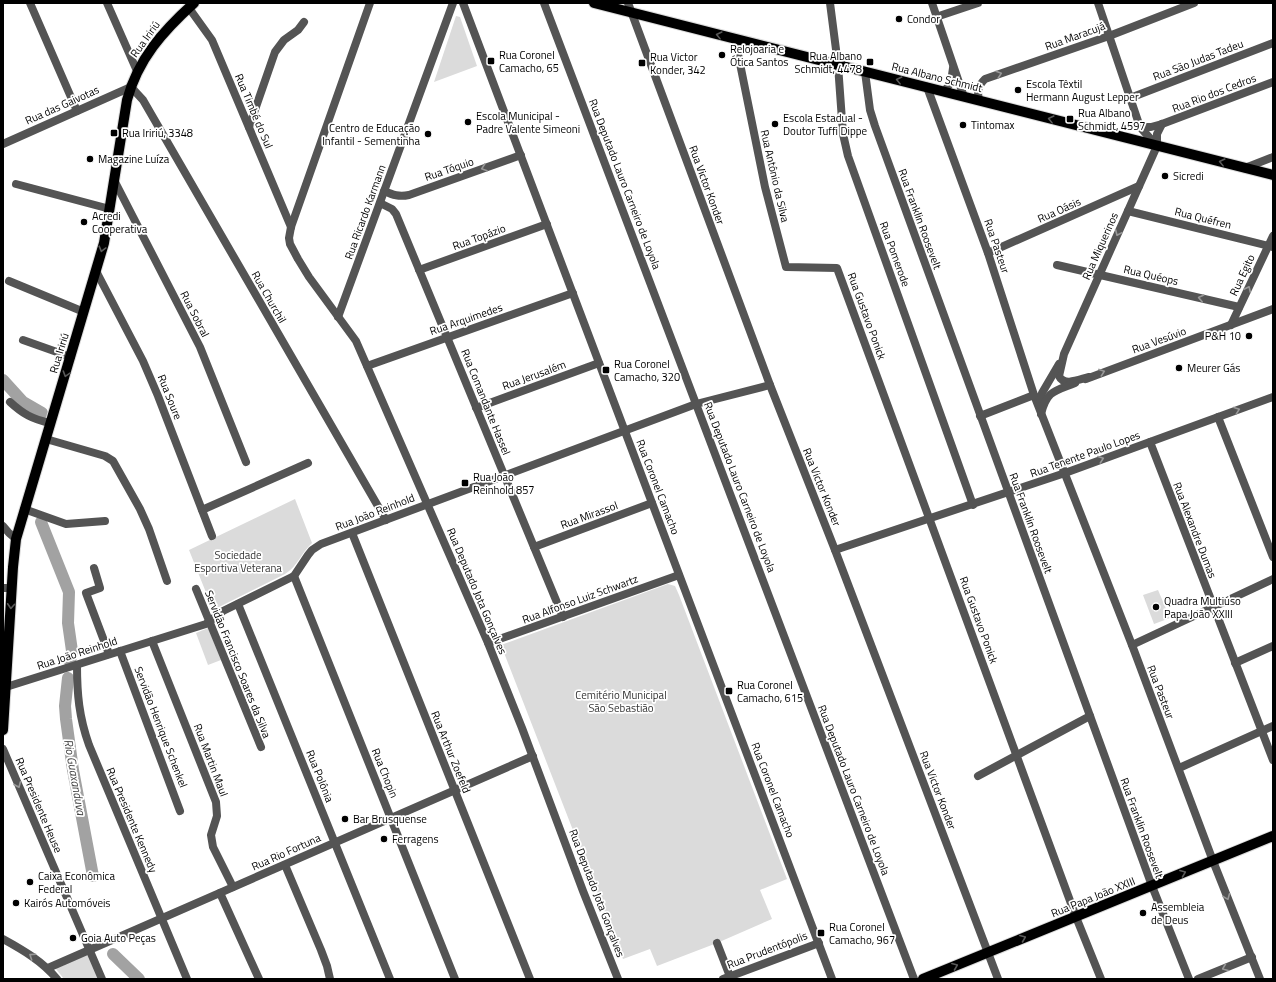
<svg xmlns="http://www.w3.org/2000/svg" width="1276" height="982" viewBox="0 0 1276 982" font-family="'Titillium Web',sans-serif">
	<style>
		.green { fill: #dbdbdb }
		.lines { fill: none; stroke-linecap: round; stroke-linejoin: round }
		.river { stroke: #a2a2a2; stroke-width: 12 }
		.primary-casing { stroke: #dbdbdb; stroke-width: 12 }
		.minor { stroke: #545454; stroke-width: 8 }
		.tertiary { stroke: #545454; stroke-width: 8 }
		.primary { stroke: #000; stroke-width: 10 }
		.oneway { stroke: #595959 }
		.oneway2 { stroke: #989898 }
		.poi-dot { fill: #000; stroke: #fff; stroke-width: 1.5 }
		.labels { text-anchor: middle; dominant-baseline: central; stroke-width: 3.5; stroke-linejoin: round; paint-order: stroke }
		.poi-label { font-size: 11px; fill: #000; stroke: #fff; text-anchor: start }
		.street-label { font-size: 11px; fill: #000; stroke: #fff }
		.park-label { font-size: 11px; fill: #323232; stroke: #fff }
		.water-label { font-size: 12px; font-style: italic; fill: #434343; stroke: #fff }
	</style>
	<rect width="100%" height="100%" fill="#fff"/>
	<g class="green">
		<polygon points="456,16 460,17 477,66 434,82"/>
		<path d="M 295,499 L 312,543 C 301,553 298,566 285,574 L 213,610 L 189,550 Z"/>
		<polygon points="668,584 675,586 679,595 787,879 760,890 772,919 717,943 657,966 650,949 623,959 501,645"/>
		<polygon points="1158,590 1170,618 1154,624 1143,595"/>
		<polygon points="208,628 221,660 208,665 196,633"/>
		<polygon points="84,955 88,955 101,979 64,979 56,969"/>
	</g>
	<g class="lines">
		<g class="river">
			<polyline points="3,380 23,402 42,413"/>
			<polyline points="41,522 69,592 68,623 72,651 70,662"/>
			<polyline points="68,678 65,706 66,719 73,770 93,876"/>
			<polyline points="113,954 139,979"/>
		</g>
		<defs>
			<g id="primary">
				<polyline points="594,3 1273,175"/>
				<path d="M 3,730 L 13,567 L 16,539 L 104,243 L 127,100 C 138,59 163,31 194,3"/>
				<polyline points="923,979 1273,836"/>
			</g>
		</defs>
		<use href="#primary" class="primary-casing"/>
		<g class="minor">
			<polyline points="30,3 77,111"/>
			<polyline points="107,3 137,71"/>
			<polyline points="370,3 291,227 289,238 290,244 298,259 309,277 356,341 488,643 522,728 583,891 618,979"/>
			<polyline points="463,3 832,979"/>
			<polyline points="544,3 914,979"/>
			<polyline points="628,3 770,385 835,550 998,979"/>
			<polyline points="830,3 838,65 843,134 848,156 973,505"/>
			<polyline points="932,3 964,97"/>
			<polyline points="189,8 212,40 291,227"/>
			<polyline points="936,17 978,3"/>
			<polyline points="735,39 765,187 786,267 837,268 1076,917 1101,979"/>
			<polyline points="865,72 870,110 875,126 1152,886 1189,979"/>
			<polyline points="927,87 988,253 1034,395 1132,645 1213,861 1260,979"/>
			<polyline points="944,92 951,82 953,68"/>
			<polyline points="1130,98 1273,43"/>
			<path d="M 979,100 C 977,91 978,86 985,79 L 1109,36 L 1194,3"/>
			<polyline points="249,127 275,52 284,40 298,30 304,22"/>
			<polyline points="1140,127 1151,127 1162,124 1273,82"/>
			<polyline points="3,144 131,87 143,100 386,520"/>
			<polyline points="1245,168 1273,157"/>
			<polyline points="114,180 200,347 246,462"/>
			<polyline points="16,184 110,209"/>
			<path d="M 384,191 C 393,195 399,197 409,195 L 521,155"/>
			<polyline points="380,203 392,209 396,214 563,617"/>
			<polyline points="1128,211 1273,247"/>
			<polyline points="988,253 1139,186"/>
			<polyline points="1057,265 1239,307"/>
			<polyline points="419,270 547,224"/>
			<polyline points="96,271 143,361 158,396 212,536"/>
			<polyline points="9,281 84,312"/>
			<polyline points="338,317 453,3"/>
			<polyline points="1231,325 1273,236"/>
			<polyline points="23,340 71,357"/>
			<polyline points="367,366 573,293"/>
			<path d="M 1089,377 C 1080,379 1064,387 1059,376 L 1064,354 L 1157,146 L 1157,134 L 1162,124"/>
			<polyline points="1086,379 1273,309"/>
			<path d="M 10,402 C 23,414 32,419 50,423"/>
			<polyline points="1040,404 1042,393 1059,364"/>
			<polyline points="476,408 599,363"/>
			<path d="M 1041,414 C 1047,390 1055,391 1075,383"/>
			<polyline points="980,416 1034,395"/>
			<polyline points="1218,417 1273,557"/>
			<polyline points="46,439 105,456 113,461 140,509 149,529 167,581"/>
			<polyline points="1150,442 1273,760"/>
			<polyline points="24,509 66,524 105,521"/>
			<polyline points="202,510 308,463"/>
			<polyline points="352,533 530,979"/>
			<polyline points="534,547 652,503"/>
			<polyline points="835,550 1065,473 1273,397"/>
			<polyline points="94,568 100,588 86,593 109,654"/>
			<polyline points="294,576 455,979"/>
			<polyline points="3,588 12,588"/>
			<polyline points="196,589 261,747"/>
			<polyline points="238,604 390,979"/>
			<polyline points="152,641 216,802 217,816 211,835 213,847 233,887"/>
			<polyline points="488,643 679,575"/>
			<polyline points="1132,645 1273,579"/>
			<polyline points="120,651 180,811"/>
			<polyline points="1235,663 1273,646"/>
			<path d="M 77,665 C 77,694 79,717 89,745 L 187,979"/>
			<polyline points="6,687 206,624 223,611 294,576 308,555 312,550 321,544 696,404 770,385"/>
			<polyline points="3,749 102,979"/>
			<polyline points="1179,768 1273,726"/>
			<polyline points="978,776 1090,716"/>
			<polyline points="285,865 321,950 327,966 330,979"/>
			<polyline points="220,893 259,979"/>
			<path d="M 3,939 C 23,950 42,961 57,979"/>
			<polyline points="717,943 731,979"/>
			<polyline points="48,968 533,756"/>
			<polyline points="723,979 819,943"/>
			<polyline points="1198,979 1252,957"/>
		</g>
		<g class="tertiary">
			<polyline points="1098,3 1140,127 1157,146"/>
			<polyline points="3,526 9,533 16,539"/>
		</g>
		<use href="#primary" class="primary"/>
	</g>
	<defs><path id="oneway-chevron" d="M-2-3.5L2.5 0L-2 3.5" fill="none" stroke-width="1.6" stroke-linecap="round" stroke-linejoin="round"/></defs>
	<g class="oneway">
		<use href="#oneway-chevron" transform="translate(719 35) rotate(-166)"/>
		<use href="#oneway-chevron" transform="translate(899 80) rotate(-166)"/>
		<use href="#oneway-chevron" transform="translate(1051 119) rotate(-166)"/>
		<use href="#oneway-chevron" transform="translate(1222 162) rotate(-166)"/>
		<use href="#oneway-chevron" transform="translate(102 249) rotate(105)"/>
		<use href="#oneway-chevron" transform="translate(66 374) rotate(107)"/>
		<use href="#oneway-chevron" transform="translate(11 606) rotate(94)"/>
		<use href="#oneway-chevron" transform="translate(1183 873) rotate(-22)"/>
		<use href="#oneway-chevron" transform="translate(1023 938) rotate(-22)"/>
		<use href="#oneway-chevron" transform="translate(955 966) rotate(-22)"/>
	</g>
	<g class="oneway2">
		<use href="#oneway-chevron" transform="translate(999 74) rotate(-19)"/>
		<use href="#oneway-chevron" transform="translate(484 168) rotate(161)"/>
		<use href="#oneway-chevron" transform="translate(1118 233) rotate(114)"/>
		<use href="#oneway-chevron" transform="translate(1248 289) rotate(-65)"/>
		<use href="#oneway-chevron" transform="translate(1201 298) rotate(-167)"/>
		<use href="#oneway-chevron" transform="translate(1102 372) rotate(-20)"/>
		<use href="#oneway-chevron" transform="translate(1237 410) rotate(-20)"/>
		<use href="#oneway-chevron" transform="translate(1101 459) rotate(-20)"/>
		<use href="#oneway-chevron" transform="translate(18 785) rotate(67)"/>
		<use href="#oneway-chevron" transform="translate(1227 897) rotate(68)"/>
		<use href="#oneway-chevron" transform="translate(32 956) rotate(-146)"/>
		<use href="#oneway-chevron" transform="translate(1225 968) rotate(158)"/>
	</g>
	<g class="poi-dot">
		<circle cx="899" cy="19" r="4"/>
		<circle cx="722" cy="55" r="4"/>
		<rect x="487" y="57" width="8" height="8" rx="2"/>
		<rect x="866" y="58" width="8" height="8" rx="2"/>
		<rect x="638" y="59" width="8" height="8" rx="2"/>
		<circle cx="1018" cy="90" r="4"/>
		<rect x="1066" y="115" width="8" height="8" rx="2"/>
		<circle cx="468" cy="122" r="4"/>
		<circle cx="775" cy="124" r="4"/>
		<circle cx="963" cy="125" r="4"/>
		<rect x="110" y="129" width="8" height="8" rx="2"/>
		<circle cx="428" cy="134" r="4"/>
		<circle cx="90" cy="159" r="4"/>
		<circle cx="1165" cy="176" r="4"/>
		<circle cx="84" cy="222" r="4"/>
		<circle cx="1249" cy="336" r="4"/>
		<circle cx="1179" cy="368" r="4"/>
		<rect x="602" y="366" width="8" height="8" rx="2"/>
		<rect x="461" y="479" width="8" height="8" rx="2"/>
		<circle cx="1156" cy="607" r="4"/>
		<rect x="725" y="687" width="8" height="8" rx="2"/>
		<circle cx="345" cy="819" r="4"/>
		<circle cx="384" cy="839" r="4"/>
		<circle cx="30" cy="882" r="4"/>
		<circle cx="16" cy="903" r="4"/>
		<circle cx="1143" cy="913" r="4"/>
		<rect x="817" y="929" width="8" height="8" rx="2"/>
		<circle cx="73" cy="938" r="4"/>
	</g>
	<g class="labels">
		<g class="poi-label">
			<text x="907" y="19">Condor</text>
			<text x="730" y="49">Relojoaria e<tspan x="730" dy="13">Ótica Santos</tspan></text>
			<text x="499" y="55">Rua Coronel<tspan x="499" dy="13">Camacho, 65</tspan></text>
			<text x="862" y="56" text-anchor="end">Rua Albano<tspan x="862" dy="13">Schmidt, 4478</tspan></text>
			<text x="650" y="57">Rua Victor<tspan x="650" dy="13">Konder, 342</tspan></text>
			<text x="1026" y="84">Escola Têxtil<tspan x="1026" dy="13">Hermann August Lepper</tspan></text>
			<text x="1078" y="113">Rua Albano<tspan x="1078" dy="13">Schmidt, 4597</tspan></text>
			<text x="476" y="116">Escola Municipal -<tspan x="476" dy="13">Padre Valente Simeoni</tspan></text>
			<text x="783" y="118">Escola Estadual -<tspan x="783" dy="13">Doutor Tuffi Dippe</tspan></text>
			<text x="971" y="125">Tintomax</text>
			<text x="420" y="128" text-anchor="end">Centro de Educação<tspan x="420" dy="13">Infantil - Sementinha</tspan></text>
			<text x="122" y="133">Rua Iririú, 3348</text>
			<text x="98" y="159">Magazine Luíza</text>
			<text x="1173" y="176">Sicredi</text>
			<text x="92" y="216">Acredi<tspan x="92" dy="13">Cooperativa</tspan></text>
			<text x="1241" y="336" text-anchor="end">P&amp;H 10</text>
			<text x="614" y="364">Rua Coronel<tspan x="614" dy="13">Camacho, 320</tspan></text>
			<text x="1187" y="368">Meurer Gás</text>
			<text x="473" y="477">Rua João<tspan x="473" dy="13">Reinhold 857</tspan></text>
			<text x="1164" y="601">Quadra Multiúso<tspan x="1164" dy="13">Papa João XXIII</tspan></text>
			<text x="737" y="685">Rua Coronel<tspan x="737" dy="13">Camacho, 615</tspan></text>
			<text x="353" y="819">Bar Brusquense</text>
			<text x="392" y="839">Ferragens</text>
			<text x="38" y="876">Caixa Econômica<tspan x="38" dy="13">Federal</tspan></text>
			<text x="24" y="903">Kairós Automóveis</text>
			<text x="1151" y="907">Assembleia<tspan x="1151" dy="13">de Deus</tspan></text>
			<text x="829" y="927">Rua Coronel<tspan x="829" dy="13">Camacho, 967</tspan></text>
			<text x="81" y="938">Goia Auto Peças</text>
		</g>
		<g class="street-label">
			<text transform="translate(1075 36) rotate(-20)">Rua Maracujá</text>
			<text transform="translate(145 39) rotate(-54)">Rua Iririú</text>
			<text transform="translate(1198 60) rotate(-21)">Rua São Judas Tadeu</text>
			<text transform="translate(937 77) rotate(14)">Rua Albano Schmidt</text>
			<text transform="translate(1214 93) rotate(-21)">Rua Rio dos Cedros</text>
			<text transform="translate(62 105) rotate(-24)">Rua das Gaivotas</text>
			<text transform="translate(254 111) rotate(67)">Rua Timbé do Sul</text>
			<text transform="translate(449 169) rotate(-19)">Rua Tóquio</text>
			<text transform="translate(775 176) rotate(77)">Rua Antônio da Silva</text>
			<text transform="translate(625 184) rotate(69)">Rua Deputado Lauro Carneiro de Loyola</text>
			<text transform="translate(707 185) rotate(70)">Rua Victor Konder</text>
			<text transform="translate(1059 210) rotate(-24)">Rua Oásis</text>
			<text transform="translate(365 212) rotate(-70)">Rua Ricardo Karmann</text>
			<text transform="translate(1203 218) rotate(14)">Rua Quéfren</text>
			<text transform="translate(920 219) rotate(70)">Rua Franklin Roosevelt</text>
			<text transform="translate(479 237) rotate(-20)">Rua Topázio</text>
			<text transform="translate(997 246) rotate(71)">Rua Pasteur</text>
			<text transform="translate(1100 246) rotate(-66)">Rua Miquerinos</text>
			<text transform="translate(895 254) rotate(70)">Rua Pomerode</text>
			<text transform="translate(1151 275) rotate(13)">Rua Quéops</text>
			<text transform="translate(1242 275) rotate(-65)">Rua Egito</text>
			<text transform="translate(269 297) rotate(60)">Rua Churchil</text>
			<text transform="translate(195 314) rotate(63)">Rua Sobral</text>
			<text transform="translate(867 316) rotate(70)">Rua Gustavo Ponick</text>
			<text transform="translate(466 319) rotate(-19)">Rua Arquimedes</text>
			<text transform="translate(1159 340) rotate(-20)">Rua Vesúvio</text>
			<text transform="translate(59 353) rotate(-73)">Rua Iririú</text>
			<text transform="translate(534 375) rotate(-20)">Rua Jerusalém</text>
			<text transform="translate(170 397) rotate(68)">Rua Soure</text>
			<text transform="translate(486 402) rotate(68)">Rua Comandante Hassel</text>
			<text transform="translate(1085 454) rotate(-20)">Rua Tenente Paulo Lopes</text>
			<text transform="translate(658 487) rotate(69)">Rua Coronel Camacho</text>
			<text transform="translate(740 487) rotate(69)">Rua Deputado Lauro Carneiro de Loyola</text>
			<text transform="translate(822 487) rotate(68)">Rua Victor Konder</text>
			<text transform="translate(375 512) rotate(-21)">Rua João Reinhold</text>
			<text transform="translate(589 515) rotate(-20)">Rua Mirassol</text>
			<text transform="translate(1031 523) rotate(70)">Rua Franklin Roosevelt</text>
			<text transform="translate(1195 530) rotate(69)">Rua Alexandre Dumas</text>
			<text transform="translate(477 591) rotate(67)">Rua Deputado Jota Gonçalves</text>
			<text transform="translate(580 599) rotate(-20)">Rua Alfonso Luiz Schwartz</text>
			<text transform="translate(979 620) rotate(70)">Rua Gustavo Ponick</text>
			<text transform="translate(77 653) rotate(-18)">Rua João Reinhold</text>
			<text transform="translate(238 664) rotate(68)">Servidão Francisco Soares da Silva</text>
			<text transform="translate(1161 692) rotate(69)">Rua Pasteur</text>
			<text transform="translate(161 727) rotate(69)">Servidão Henrique Schenkel</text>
			<text transform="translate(451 752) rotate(68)">Rua Arthur Zoefeld</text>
			<text transform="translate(211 760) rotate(69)">Rua Martin Maul</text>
			<text transform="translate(385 773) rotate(68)">Rua Chopin</text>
			<text transform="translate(320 776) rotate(68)">Rua Polônia</text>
			<text transform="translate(773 790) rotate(69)">Rua Coronel Camacho</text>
			<text transform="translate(854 790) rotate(69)">Rua Deputado Lauro Carneiro de Loyola</text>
			<text transform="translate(938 790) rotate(69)">Rua Victor Konder</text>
			<text transform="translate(39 805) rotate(67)">Rua Presidente Heuse</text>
			<text transform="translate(132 820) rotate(67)">Rua Presidente Kennedy</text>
			<text transform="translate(1142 828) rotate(70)">Rua Franklin Roosevelt</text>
			<text transform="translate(286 852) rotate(-24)">Rua Rio Fortuna</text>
			<text transform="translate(597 893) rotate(69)">Rua Deputado Jota Gonçalves</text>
			<text transform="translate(1093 897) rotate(-22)">Rua Papa João XXIII</text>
			<text transform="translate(767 950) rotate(-21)">Rua Prudentópolis</text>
		</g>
		<g class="park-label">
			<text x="238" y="555">Sociedade<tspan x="238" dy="13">Esportiva Veterana</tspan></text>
			<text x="621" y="695">Cemitério Municipal<tspan x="621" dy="13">São Sebastião</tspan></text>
		</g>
		<g class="water-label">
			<text transform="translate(75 777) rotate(80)">Rio Guaxanduva</text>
		</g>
	</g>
	<rect width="1276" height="982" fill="none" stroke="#000000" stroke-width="8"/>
</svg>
